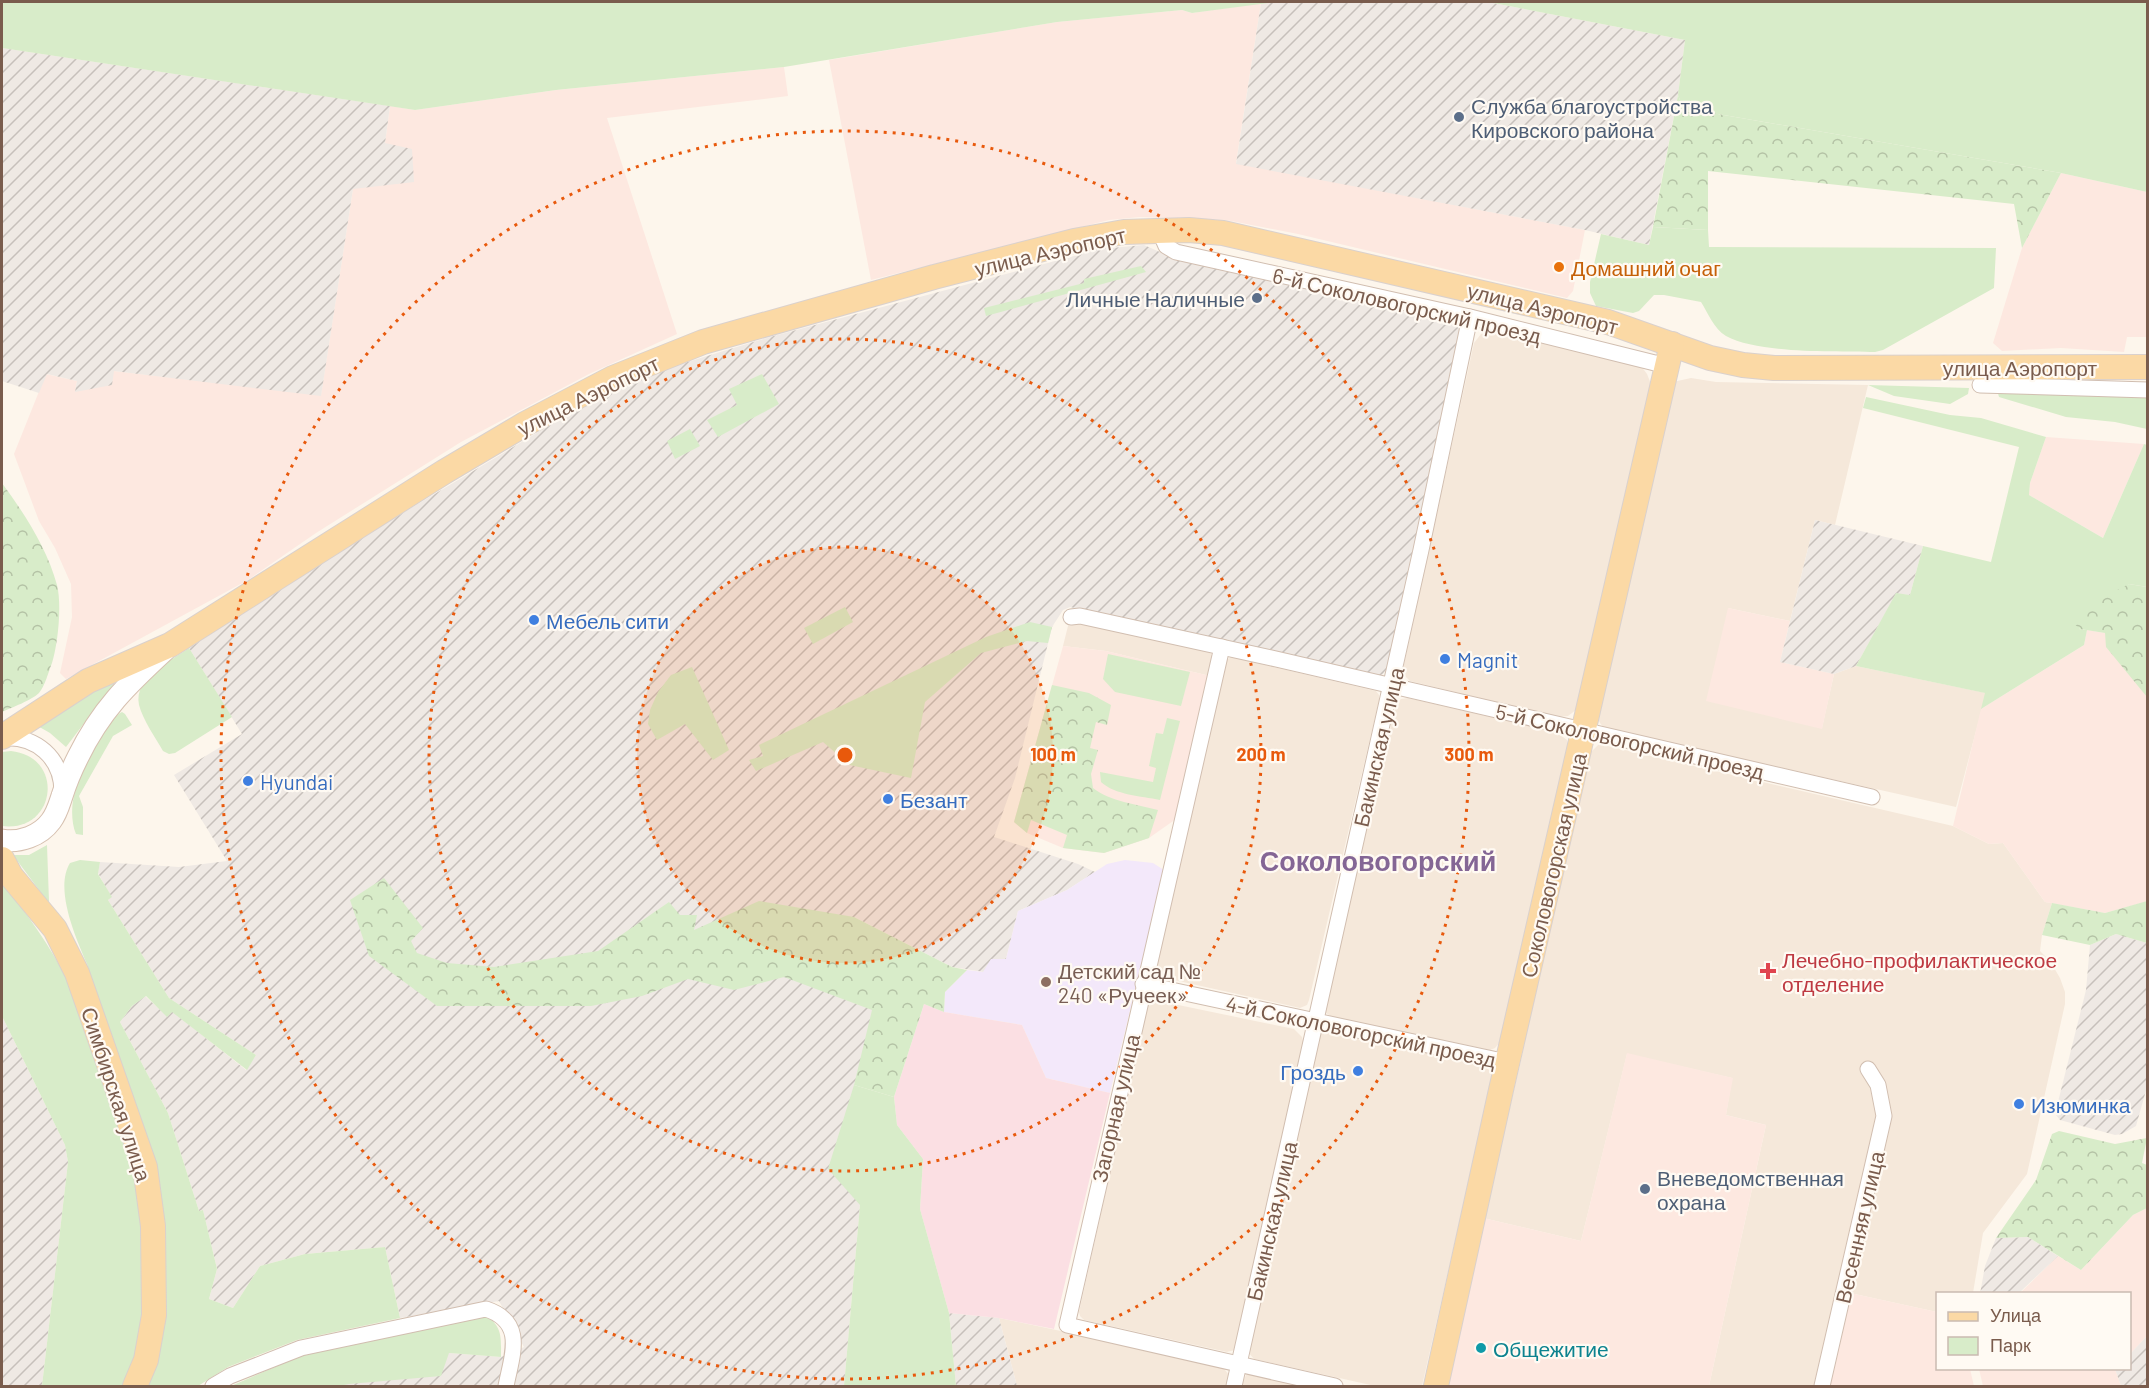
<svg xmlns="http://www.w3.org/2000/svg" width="2149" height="1388" viewBox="0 0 2149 1388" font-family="Barlow,sans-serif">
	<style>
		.residential { fill: #f5e8da }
		.commercial { fill: #fde8e0 }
		.industrial { fill: url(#industrial-furrows) }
		.education { fill: #f3e8fa }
		.medical { fill: #fbdfe3 }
		.green { fill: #d8ecc9 }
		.forest { fill: url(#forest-crowns) }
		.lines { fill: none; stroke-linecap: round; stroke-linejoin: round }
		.street-casing { stroke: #d1beb0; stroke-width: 17 }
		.secondary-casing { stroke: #d6c0b0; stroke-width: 23 }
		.primary-casing { stroke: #dad1cd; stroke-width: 26 }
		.street { stroke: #fff; stroke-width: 15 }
		.secondary { stroke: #fff; stroke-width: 21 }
		.primary { stroke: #fbd9a5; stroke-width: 24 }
		.ring { fill: none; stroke: #e8590c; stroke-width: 3; stroke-dasharray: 3 6 }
		.service-dot { fill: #5c6f8a; stroke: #fffaf3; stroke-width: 2 }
		.food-dot { fill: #e8710a; stroke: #fffaf3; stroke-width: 2 }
		.shop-dot { fill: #3f7fe0; stroke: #fffaf3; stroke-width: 2 }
		.health-dot { fill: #e0444e; stroke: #fffaf3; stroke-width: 2 }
		.education-dot { fill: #8d6e63; stroke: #fffaf3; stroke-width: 2 }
		.culture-dot { fill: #0f9aa8; stroke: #fffaf3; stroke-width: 2 }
		.labels { text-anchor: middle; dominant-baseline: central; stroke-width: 4.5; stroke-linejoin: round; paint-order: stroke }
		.service-label { font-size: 21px; fill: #4e5e75; stroke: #fffaf3; text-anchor: start }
		.street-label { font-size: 21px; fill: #7a5c4d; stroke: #fffaf3 }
		.food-label { font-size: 21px; fill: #c56008; stroke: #fffaf3; text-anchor: start }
		.shop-label { font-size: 21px; fill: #366cbe; stroke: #fffaf3; text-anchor: start }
		.health-label { font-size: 21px; fill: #be3a42; stroke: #fffaf3; text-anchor: start }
		.education-label { font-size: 21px; fill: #785e54; stroke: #fffaf3; text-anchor: start }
		.culture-label { font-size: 21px; fill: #0d838f; stroke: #fffaf3; text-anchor: start }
		.district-label { font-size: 27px; font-weight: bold; fill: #846695; stroke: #fffaf3 }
		.centre { fill: #e8590c; stroke: #fffaf3; stroke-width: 3 }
		.ring-label { font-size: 18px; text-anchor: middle; font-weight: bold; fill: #e8590c; stroke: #fffaf3; stroke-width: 4.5; stroke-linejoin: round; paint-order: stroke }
	</style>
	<defs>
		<pattern id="industrial-furrows" width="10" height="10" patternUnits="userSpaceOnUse" patternTransform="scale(1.5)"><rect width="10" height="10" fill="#efe9e4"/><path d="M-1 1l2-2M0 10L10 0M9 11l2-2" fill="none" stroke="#c7c0bb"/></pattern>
		<pattern id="forest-crowns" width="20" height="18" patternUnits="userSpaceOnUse" patternTransform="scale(1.5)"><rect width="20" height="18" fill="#d8ecc9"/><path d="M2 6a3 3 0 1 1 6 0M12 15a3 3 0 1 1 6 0" fill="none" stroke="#b4c2a5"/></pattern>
	</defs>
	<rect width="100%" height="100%" fill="#fdf6ec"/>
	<g class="residential">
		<polygon points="1489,331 1641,366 1647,374 1651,384 1576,710 1568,716 1558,717 1410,681 1405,676 1403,669 1474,343 1481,334"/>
		<polygon points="1691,378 1716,382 1868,385 1835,525 1815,520 1790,621 1728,608 1822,728 1834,674 1856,666 1986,693 1956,807 1604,728 1600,723 1596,715 1673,382"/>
		<polygon points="1080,623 1209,650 1214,660 1210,676 1106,651 1063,646 1068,626"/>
		<polygon points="1231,657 1376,691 1379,695 1379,700 1309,1000 1307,1005 1300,1008 1165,978 1160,974 1157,966 1223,666 1225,661"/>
		<polygon points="1408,698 1556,732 1567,740 1569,748 1501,1041 1495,1048 1490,1050 1332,1017 1326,1013 1325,1008 1396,704 1401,699"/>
		<polygon points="1599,744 1953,826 1989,844 2003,843 2045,902 2052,903 2042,935 2040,951 2050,961 2060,978 2065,992 2065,1004 2027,1174 1983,1233 1973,1293 1938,1294 1937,1312 1850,1293 1830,1386 1709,1386 1766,1125 1726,1115 1732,1078 1627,1054 1581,1241 1483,1218 1520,1065 1586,757"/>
		<polygon points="1159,1001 1294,1029 1302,1037 1304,1045 1235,1350 1227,1352 1084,1320 1080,1316 1079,1312 1147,1007 1151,1003"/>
		<polygon points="1325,1029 1486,1067 1491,1072 1492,1078 1422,1386 1375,1386 1254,1359 1248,1352 1320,1033"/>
		<polygon points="999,1318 1221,1365 1229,1375 1227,1386 1017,1386"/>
		<polygon points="1254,1373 1311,1386 1241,1386 1246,1375"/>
	</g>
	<g class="commercial">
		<polygon points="1261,3 1236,163 1585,230 1573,291 1567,298 1298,234 1226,220 1140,217 1109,220 871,280 829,60 1057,22 1182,10 1192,13"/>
		<polygon points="784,67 788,96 607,118 677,334 589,374 461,442 316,533 248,580 66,679 60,673 72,617 71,584 55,548 39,521 14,454 46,374 77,381 75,391 114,371 321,395 353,189 385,143 390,106 415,110 556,90"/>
		<polygon points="2061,173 2147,192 2147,337 2127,337 2124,352 2061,348 2002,351 1993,343 2022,248"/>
		<polygon points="2046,437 2144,444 2103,538 2029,495 2030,483"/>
		<polygon points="1728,608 1790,621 1780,662 1834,674 1822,729 1706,701"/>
		<polygon points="2087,630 2105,633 2147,697 2148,897 2145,902 2105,913 2045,902 2003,843 1989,844 1953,826 1981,709 2084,645"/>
		<polygon points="1063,646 1106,651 1210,676 1176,819 1149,838 1104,853 1063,848 1027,833 1014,822"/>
		<polygon points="1627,1053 1733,1078 1726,1115 1766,1125 1709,1386 1443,1386 1483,1218 1581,1241"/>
		<polygon points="2147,1208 2147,1336 2130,1354 2130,1294 2019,1294 2058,1256 2081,1270 2133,1215"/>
		<polygon points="1850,1293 1937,1312 1938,1368 1970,1369 1974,1386 1830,1386"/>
		<polygon points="1979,1369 2115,1369 2121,1386 1983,1386"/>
	</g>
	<g class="industrial">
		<polygon points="1275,2 1488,2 1685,40 1678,95 1649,245 1585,230 1236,164 1261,3"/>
		<polygon points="2,48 390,106 385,143 412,149 414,182 353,189 321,396 114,371 112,385 75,392 77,381 47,374 39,393 2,381"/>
		<polygon points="1144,245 1169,256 1449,317 1459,327 1462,333 1388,667 1383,674 1377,677 1070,607 1063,610 1052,627 1015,778 994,837 1078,864 1095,872 1067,890 1018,911 1006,959 984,972 952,967 854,917 884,1005 854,1085 860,1205 844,1386 339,1386 449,1353 501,1357 524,1347 499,1301 400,1318 385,1247 305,1254 260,1266 233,1308 209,1299 217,1269 203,1210 199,1211 168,1113 120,1022 132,1006 145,996 167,1016 172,1011 246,1070 256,1055 169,998 108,900 111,897 98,873 100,862 179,867 227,861 174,775 242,734 189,648 386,523 545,428 651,373 770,337 1100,249"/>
		<polygon points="1815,520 1923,546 1910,595 1896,594 1856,666 1834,674 1780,662"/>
		<polygon points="2116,934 2147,943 2147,1087 2136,1126 2122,1134 2115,1135 2060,1120 2056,1115 2056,1110 2086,990 2090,945"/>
		<polygon points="2,1016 65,1145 68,1162 42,1386 2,1386"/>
		<polygon points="2028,1237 2058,1256 2019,1293 1980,1294 1985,1266 1996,1238"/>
		<polygon points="949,1313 999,1318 1017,1386 956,1386"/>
		<polygon points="2147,1336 2147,1386 2121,1386 2115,1369 2130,1368 2130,1354"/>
	</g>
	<polygon class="education" points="1125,860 1153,863 1164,870 1110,1093 1046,1078 1022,1025 944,1012 945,992 967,970 983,972 991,959 1006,959 1018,911 1067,890 1107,864"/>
	<polygon class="medical" points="924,1004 944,1012 1022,1025 1046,1078 1110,1093 1054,1329 999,1318 949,1313 920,1209 923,1159 897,1125 894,1097"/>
	<g class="green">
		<polygon points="2,2 1275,2 1192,13 1182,10 1057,22 784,67 556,90 415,110 2,48"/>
		<polygon points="1488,2 2147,2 2147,192 2061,173 1683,108 1678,95 1685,40"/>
		<path d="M 1653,227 L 1708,230 L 1709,247 L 1996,248 L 1994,288 L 1883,350 L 1875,352 C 1836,351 1759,354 1726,336 C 1714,329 1708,313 1701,302 L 1664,295 L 1654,295 L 1639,311 L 1633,313 L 1596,306 L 1590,293 L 1590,282 L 1601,234 L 1649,245 Z"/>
		<polygon points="1141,266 1146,272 986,316 984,308 1084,283 1084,279"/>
		<polygon points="762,374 779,404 718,437 707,420 737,405 729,389"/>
		<polygon points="1868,385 1969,388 1968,394 1950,404 1894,396"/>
		<polygon points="1997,390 2147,395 2147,429 2115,422 2066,417 1999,397"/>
		<polygon points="1866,397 1950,415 1981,418 2046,437 2030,483 2029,495 2103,538 2144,444 2147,445 2147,587 2129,584 2079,629 2087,630 2084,645 1981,709 1985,693 1856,666 1896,593 1910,595 1923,546 1991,562 2019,447 1863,408"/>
		<polygon points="690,429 700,446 675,459 667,441"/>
		<polygon points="845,607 853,622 813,644 804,628"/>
		<polygon points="1030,622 1052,627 1048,643 1027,641 981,653 925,702 911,778 840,763 838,755 823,742 756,771 749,760 763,756 759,745 986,637"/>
		<path d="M 189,648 L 232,717 L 175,753 L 169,754 L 163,751 C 155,737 143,720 139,705 C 133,677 171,661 189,648 Z"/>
		<polygon points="1108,654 1190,672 1181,706 1115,692 1103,679"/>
		<polygon points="692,667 729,750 713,760 685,724 657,740 648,724 650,710 658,692 671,675"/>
		<polygon points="112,681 114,684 66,747 50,733 36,725"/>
		<path d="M 122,712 L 125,714 L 132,725 L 113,736 L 79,796 L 83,807 L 83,835 L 76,834 C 71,823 71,804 75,792 C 80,775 106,719 122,712 Z"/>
		<path d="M 1167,718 L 1180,721 L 1160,800 C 1141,796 1115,795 1101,782 L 1100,772 L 1153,782 L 1156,768 L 1149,766 L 1156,733 L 1163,734 Z"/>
		<path d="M 11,751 C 66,757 56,833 2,826 L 2,752 Z"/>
		<polygon points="47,845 49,901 48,902 13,855 29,855"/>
		<path d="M 80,860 L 100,862 L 98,874 L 112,897 L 108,900 L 169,998 L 256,1055 L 247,1070 L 172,1012 L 167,1017 L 146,996 L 132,1006 L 120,1022 L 168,1113 L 199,1211 L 203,1210 L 217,1269 L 209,1299 L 233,1308 L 260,1266 L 305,1254 L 385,1247 L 400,1318 L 297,1340 L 228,1367 L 198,1386 L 147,1386 L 155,1165 L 87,964 C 76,938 54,889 70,863 Z"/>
		<path d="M 2,882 C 27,914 50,945 68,982 L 133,1168 L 142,1223 L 143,1314 L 136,1355 L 124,1386 L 42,1386 L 68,1162 L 65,1145 L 2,1016 Z"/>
		<polygon points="854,1085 894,1097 897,1125 923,1159 920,1209 949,1313 956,1386 844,1386 860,1205 828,1169"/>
		<path d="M 484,1315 C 503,1325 501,1338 501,1357 L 449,1353 L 441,1376 L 349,1384 L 339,1386 L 231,1386 L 303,1355 Z"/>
	</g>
	<g class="forest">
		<polygon points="1678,95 1683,108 2061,173 2022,248 2014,204 1708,171 1708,230 1653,227"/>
		<path d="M 2,483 C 24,513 47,548 57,585 C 62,605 58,644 52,663 C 48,673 45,686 39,693 C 32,700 11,708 2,712 Z"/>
		<polygon points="2129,584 2147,587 2147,697 2106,647 2105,633 2080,629 2071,621 2081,608"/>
		<path d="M 1052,685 L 1089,693 L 1111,705 L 1107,725 L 1096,722 L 1090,748 L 1098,750 L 1091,774 L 1093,788 C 1111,802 1136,804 1158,810 L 1149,838 L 1104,853 L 1063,848 L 1067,835 L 1031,820 L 1027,833 L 1014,822 Z"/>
		<polygon points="384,878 423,928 411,941 417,953 447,963 494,967 598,951 669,902 680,915 697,915 694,930 759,901 854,917 952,967 967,970 945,992 944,1012 924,1004 894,1097 854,1085 872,1010 784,977 734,990 688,979 642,996 591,1006 437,1006 369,956 350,900"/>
		<polygon points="2147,901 2147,943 2116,934 2090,945 2042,935 2052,903 2105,913"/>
		<polygon points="2059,1131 2115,1144 2147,1138 2142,1163 2147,1165 2147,1208 2133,1215 2081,1270 2028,1237 1996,1238 2036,1180 2052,1134"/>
	</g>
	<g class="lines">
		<defs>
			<g id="street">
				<polyline points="1159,230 1166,246 1176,252 1470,317 1667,366"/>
				<polyline points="1980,385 2148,390"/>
				<polyline points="1071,617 1080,616 1276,659 1872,797"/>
				<polyline points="1222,647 1067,1325 1335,1386"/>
				<path d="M 2,738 C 36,735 62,758 62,792"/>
				<polyline points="1143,984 1507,1062"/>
				<path d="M 213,1386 L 230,1376 L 301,1348 L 486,1309 C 526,1322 512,1355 506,1386"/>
				<polyline points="1234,1386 1421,550 1470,317"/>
				<polyline points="1822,1386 1884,1116 1878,1085 1868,1069"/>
			</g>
			<path id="secondary" d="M 2,840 C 20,843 40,836 51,821 C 57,813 59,805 62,796 C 66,783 72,769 78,757 C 101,710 127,685 165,650"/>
			<g id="primary">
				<polyline points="2,737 88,681 170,645 444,472 525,424 613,378 703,342 934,277 1074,241 1124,232 1189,230 1223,233 1608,322 1710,358 1743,365 1774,368 2148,367"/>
				<polyline points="2,859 11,876 55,929 77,973 145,1167 153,1226 154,1315 146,1360 135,1386"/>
				<polyline points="1436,1386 1501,1090 1672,344"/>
			</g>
		</defs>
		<use href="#street" class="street-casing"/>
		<use href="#secondary" class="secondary-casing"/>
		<use href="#primary" class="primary-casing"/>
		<use href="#street" class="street"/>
		<use href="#secondary" class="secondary"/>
		<use href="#primary" class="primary"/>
	</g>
	<circle cx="845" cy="755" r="208" fill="#e8590c" fill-opacity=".12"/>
	<g class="ring">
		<circle cx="845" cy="755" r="208"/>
		<circle cx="845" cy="755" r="416"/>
		<circle cx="845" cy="755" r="624"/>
	</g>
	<g class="service-dot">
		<circle cx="1459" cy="117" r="6"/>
		<circle cx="1257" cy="298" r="6"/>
		<circle cx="1645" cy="1189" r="6"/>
	</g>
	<circle class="food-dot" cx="1559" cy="267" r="6"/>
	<g class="shop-dot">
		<circle cx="534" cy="620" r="6"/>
		<circle cx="1445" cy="659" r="6"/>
		<circle cx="248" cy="781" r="6"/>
		<circle cx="888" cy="799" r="6"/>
		<circle cx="1358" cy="1071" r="6"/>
		<circle cx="2019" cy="1104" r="6"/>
	</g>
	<path class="health-dot" d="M1765 962h6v6h6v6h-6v6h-6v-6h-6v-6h6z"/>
	<circle class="education-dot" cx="1046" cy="982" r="6"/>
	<circle class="culture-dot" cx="1481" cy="1348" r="6"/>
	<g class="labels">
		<g class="service-label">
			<text x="1471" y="105">Служба благоустройства<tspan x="1471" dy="24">Кировского района</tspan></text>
			<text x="1245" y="298" text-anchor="end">Личные Наличные</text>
			<text x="1657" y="1177">Вневедомственная<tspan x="1657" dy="24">охрана</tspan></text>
		</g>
		<g class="street-label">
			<text transform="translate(1050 251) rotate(-13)">улица Аэропорт</text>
			<text transform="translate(1407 305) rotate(13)">6-й Соколовогорский проезд</text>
			<text transform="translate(1543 308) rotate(14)">улица Аэропорт</text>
			<text x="2020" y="367">улица Аэропорт</text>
			<text transform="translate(588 395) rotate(-26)">улица Аэропорт</text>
			<text transform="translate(1630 741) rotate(13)">5-й Соколовогорский проезд</text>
			<text transform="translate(1378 747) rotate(-77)">Бакинская улица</text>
			<text transform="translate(1553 865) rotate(-77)">Соколовогорская улица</text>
			<text transform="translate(1361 1031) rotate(12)">4-й Соколовогорский проезд</text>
			<text transform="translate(117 1094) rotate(72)">Симбирская улица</text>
			<text transform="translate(1115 1108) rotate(-77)">Загорная улица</text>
			<text transform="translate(1271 1221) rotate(-77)">Бакинская улица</text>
			<text transform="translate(1859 1227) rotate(-77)">Весенняя улица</text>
		</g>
		<g class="food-label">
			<text x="1571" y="267">Домашний очаг</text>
		</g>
		<g class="shop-label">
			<text x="546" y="620">Мебель сити</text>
			<text x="1457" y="659">Magnit</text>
			<text x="260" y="781">Hyundai</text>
			<text x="900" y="799">Безант</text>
			<text x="1346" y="1071" text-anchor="end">Гроздь</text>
			<text x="2031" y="1104">Изюминка</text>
		</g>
		<g class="health-label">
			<text x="1782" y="959">Лечебно-профилактическое<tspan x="1782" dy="24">отделение</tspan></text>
		</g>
		<g class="education-label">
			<text x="1058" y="970">Детский сад №<tspan x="1058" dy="24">240 «Ручеек»</tspan></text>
		</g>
		<g class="culture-label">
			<text x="1493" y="1348">Общежитие</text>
		</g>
		<g class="district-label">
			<text x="1378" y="860">Соколовогорский</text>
		</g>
	</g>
	<circle cx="845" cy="755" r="9" class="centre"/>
	<g class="ring-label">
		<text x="1053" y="761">100 m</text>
		<text x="1261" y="761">200 m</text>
		<text x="1469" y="761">300 m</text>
	</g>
	<rect width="2149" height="1388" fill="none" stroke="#7a5c4d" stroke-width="6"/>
	<rect x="1936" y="1292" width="195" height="78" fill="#fffaf3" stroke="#cabbb1" stroke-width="1.5"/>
	<rect x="1948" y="1312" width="30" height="9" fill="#fbd9a5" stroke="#cabbb1" stroke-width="1.5"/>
	<text x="1990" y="1322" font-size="18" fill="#7a5c4d">Улица</text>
	<rect x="1948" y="1337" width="30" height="18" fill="#d8ecc9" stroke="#cabbb1" stroke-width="1.5"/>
	<text x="1990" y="1352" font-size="18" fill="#7a5c4d">Парк</text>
</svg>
